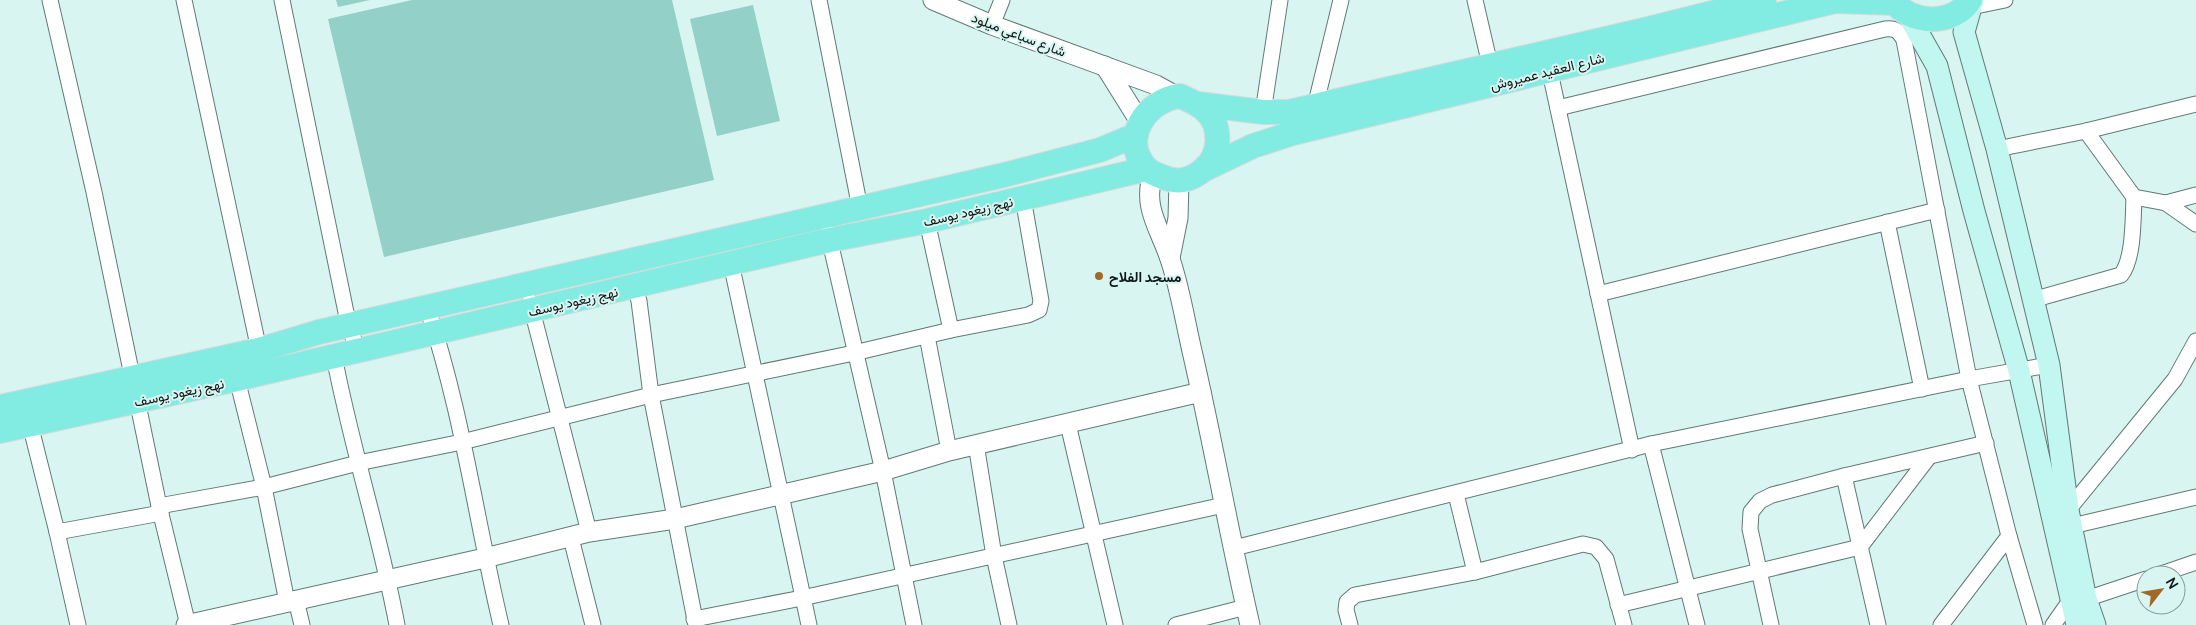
<svg xmlns="http://www.w3.org/2000/svg" width="2196" height="625" viewBox="0 0 2196 625" font-family="Manrope,Vazirmatn,sans-serif">
	<style>
		.green { fill: #93d0c7 }
		.lines { fill: none; stroke-linecap: round; stroke-linejoin: round }
		.minor-casing { stroke: #607a76; stroke-width: 17 }
		.tertiary-casing { stroke: #607a76; stroke-width: 21 }
		.secondary-casing { stroke: #607a76; stroke-width: 23 }
		.primary-casing { stroke: #d8dada; stroke-width: 26 }
		.minor { stroke: #fff; stroke-width: 15 }
		.tertiary { stroke: #fff; stroke-width: 19 }
		.secondary { stroke: #c1f6f1; stroke-width: 21 }
		.primary { stroke: #82ece3; stroke-width: 24 }
		.poi-dot { fill: #a26828; stroke: #d8f5f1; stroke-width: 2 }
		.labels { text-anchor: middle; dominant-baseline: central; stroke-width: 4; stroke-linejoin: round; paint-order: stroke }
		.street-label { font-size: 14px; fill: #0e1817; stroke: #d8f5f1 }
		.poi-label { font-size: 14px; font-weight: bold; fill: #0e1817; stroke: #d8f5f1; text-anchor: start }
	</style>
	<rect width="100%" height="100%" fill="#d8f5f1"/>
	<g class="green">
		<polygon points="336,0 370,0 338,7"/>
		<polygon points="412,0 672,0 714,180 384,257 328,19"/>
		<polygon points="753,5 780,121 717,136 690,19"/>
	</g>
	<g class="lines">
		<defs>
			<g id="minor">
				<polyline points="50,0 94,192 159,506 188,625"/>
				<polyline points="184,0 259,350"/>
				<polyline points="282,0 349,327 358,350"/>
				<polyline points="819,0 860,208"/>
				<polyline points="1475,0 1490,65"/>
				<polyline points="1971,7 2005,0"/>
				<polyline points="992,25 1002,0"/>
				<polyline points="1548,63 1632,450"/>
				<polyline points="1315,107 1341,0"/>
				<path d="M 1558,108 L 1885,29 C 1896,28 1899,31 1904,40 L 1969,379 L 2009,536 L 2035,625"/>
				<polyline points="1263,112 1280,0"/>
				<polyline points="2086,131 2134,197 2166,203 2196,224"/>
				<polyline points="1997,149 2086,131 2196,104"/>
				<polyline points="2166,203 2196,195"/>
				<polyline points="927,221 951,330"/>
				<polyline points="1887,222 1922,389"/>
				<polyline points="828,233 883,471 914,625"/>
				<polyline points="731,263 809,625"/>
				<polyline points="635,287 639,301 651,395 696,625"/>
				<polyline points="1598,294 1937,210"/>
				<path d="M 2032,300 L 2121,275 C 2134,259 2133,218 2134,197"/>
				<polyline points="530,302 589,532"/>
				<path d="M 427,307 C 462,410 476,520 501,625"/>
				<polyline points="927,336 949,451"/>
				<path d="M 334,356 C 351,446 380,534 397,625"/>
				<polyline points="237,379 264,487 287,602"/>
				<polyline points="30,424 57,532 161,513"/>
				<polyline points="1068,424 1115,625"/>
				<polyline points="976,444 994,556 1009,625"/>
				<polyline points="1651,444 1697,625"/>
				<polyline points="1844,476 1878,625"/>
				<polyline points="1456,494 1475,572"/>
				<polyline points="159,506 264,487 358,463 462,442 651,395 854,353 951,330 1028,315 1039,310 1041,301 1023,198"/>
				<polyline points="2068,510 2175,379 2196,341"/>
				<polyline points="2072,526 2196,497"/>
				<polyline points="57,532 78,625"/>
				<polyline points="571,538 593,625"/>
				<polyline points="1234,548 1651,444 1969,379 2049,365"/>
				<polyline points="2158,575 2196,562"/>
				<polyline points="2086,599 2146,579"/>
				<polyline points="296,600 302,625"/>
				<polyline points="1618,605 1860,547 1928,458"/>
				<polyline points="694,619 802,598 1224,505"/>
				<polyline points="1176,625 1246,607"/>
				<polyline points="1350,625 1346,610 1347,602 1355,595 1475,572 1583,544 1596,547 1606,559 1624,625"/>
				<polyline points="1771,625 1750,529 1751,512 1760,501 1772,495 1844,476 1986,443"/>
				<polyline points="1941,625 2009,536"/>
				<polyline points="2053,625 2072,598"/>
			</g>
			<g id="tertiary">
				<polyline points="933,0 992,25 1156,85 1176,96"/>
				<polyline points="1105,66 1140,122"/>
				<path d="M 1153,173 C 1142,208 1160,228 1170,259 C 1180,288 1185,321 1192,351 C 1213,442 1229,534 1250,625"/>
				<polyline points="1170,258 1178,218 1179,182"/>
				<polyline points="186,625 485,558 589,532 675,519 883,471 949,451 1201,392"/>
			</g>
			<g id="secondary">
				<polyline points="1973,0 1964,32 1997,149 2049,365 2068,510 2086,599 2095,625"/>
				<polyline points="1907,13 1937,66 1974,211 2019,371 2077,625"/>
			</g>
			<g id="primary">
				<path d="M 1893,0 C 1909,25 1954,26 1970,0"/>
				<path d="M 1180,96 C 1189,100 1199,104 1206,111 C 1222,126 1221,155 1204,169 C 1192,180 1178,184 1163,177 C 1157,175 1150,172 1146,168 C 1120,139 1146,100 1180,96 Z"/>
				<polyline points="1198,104 1263,112 1289,112 1644,30 1764,0"/>
				<polyline points="1205,169 1253,146 1293,133 1835,1 1895,3"/>
				<polyline points="0,407 259,350 319,332 1004,175 1100,150 1136,135"/>
				<polyline points="0,431 237,379 830,240 927,221 1146,169"/>
			</g>
		</defs>
		<use href="#minor" class="minor-casing"/>
		<use href="#tertiary" class="tertiary-casing"/>
		<use href="#secondary" class="secondary-casing"/>
		<use href="#primary" class="primary-casing"/>
		<use href="#minor" class="minor"/>
		<use href="#tertiary" class="tertiary"/>
		<use href="#secondary" class="secondary"/>
		<use href="#primary" class="primary"/>
	</g>
	<circle class="poi-dot" cx="1099" cy="276" r="5"/>
	<g class="labels">
		<g class="street-label">
			<text transform="translate(1019 34) rotate(21)">شارع سباعي ميلود</text>
			<text transform="translate(1547 71) rotate(-14)">شارع العقيد عميروش</text>
			<text transform="translate(968 211) rotate(-13)">نهج زيغود يوسف</text>
			<text transform="translate(573 301) rotate(-13)">نهج زيغود يوسف</text>
			<text transform="translate(179 392) rotate(-12)">نهج زيغود يوسف</text>
		</g>
		<g class="poi-label">
			<text x="1109" y="276">مسجد الفلاح</text>
		</g>
	</g>
	<g transform="translate(2161 590) rotate(59)"><circle r="24" fill="#d8f5f1" stroke="#879d9a"/>
	<path d="M0-4L9 19L0 12L-9 19Z" fill="#a26828"/>
	<text y="-8" font-size="14" font-weight="bold" text-anchor="middle" fill="#0e1817">N</text>
	</g>
</svg>
